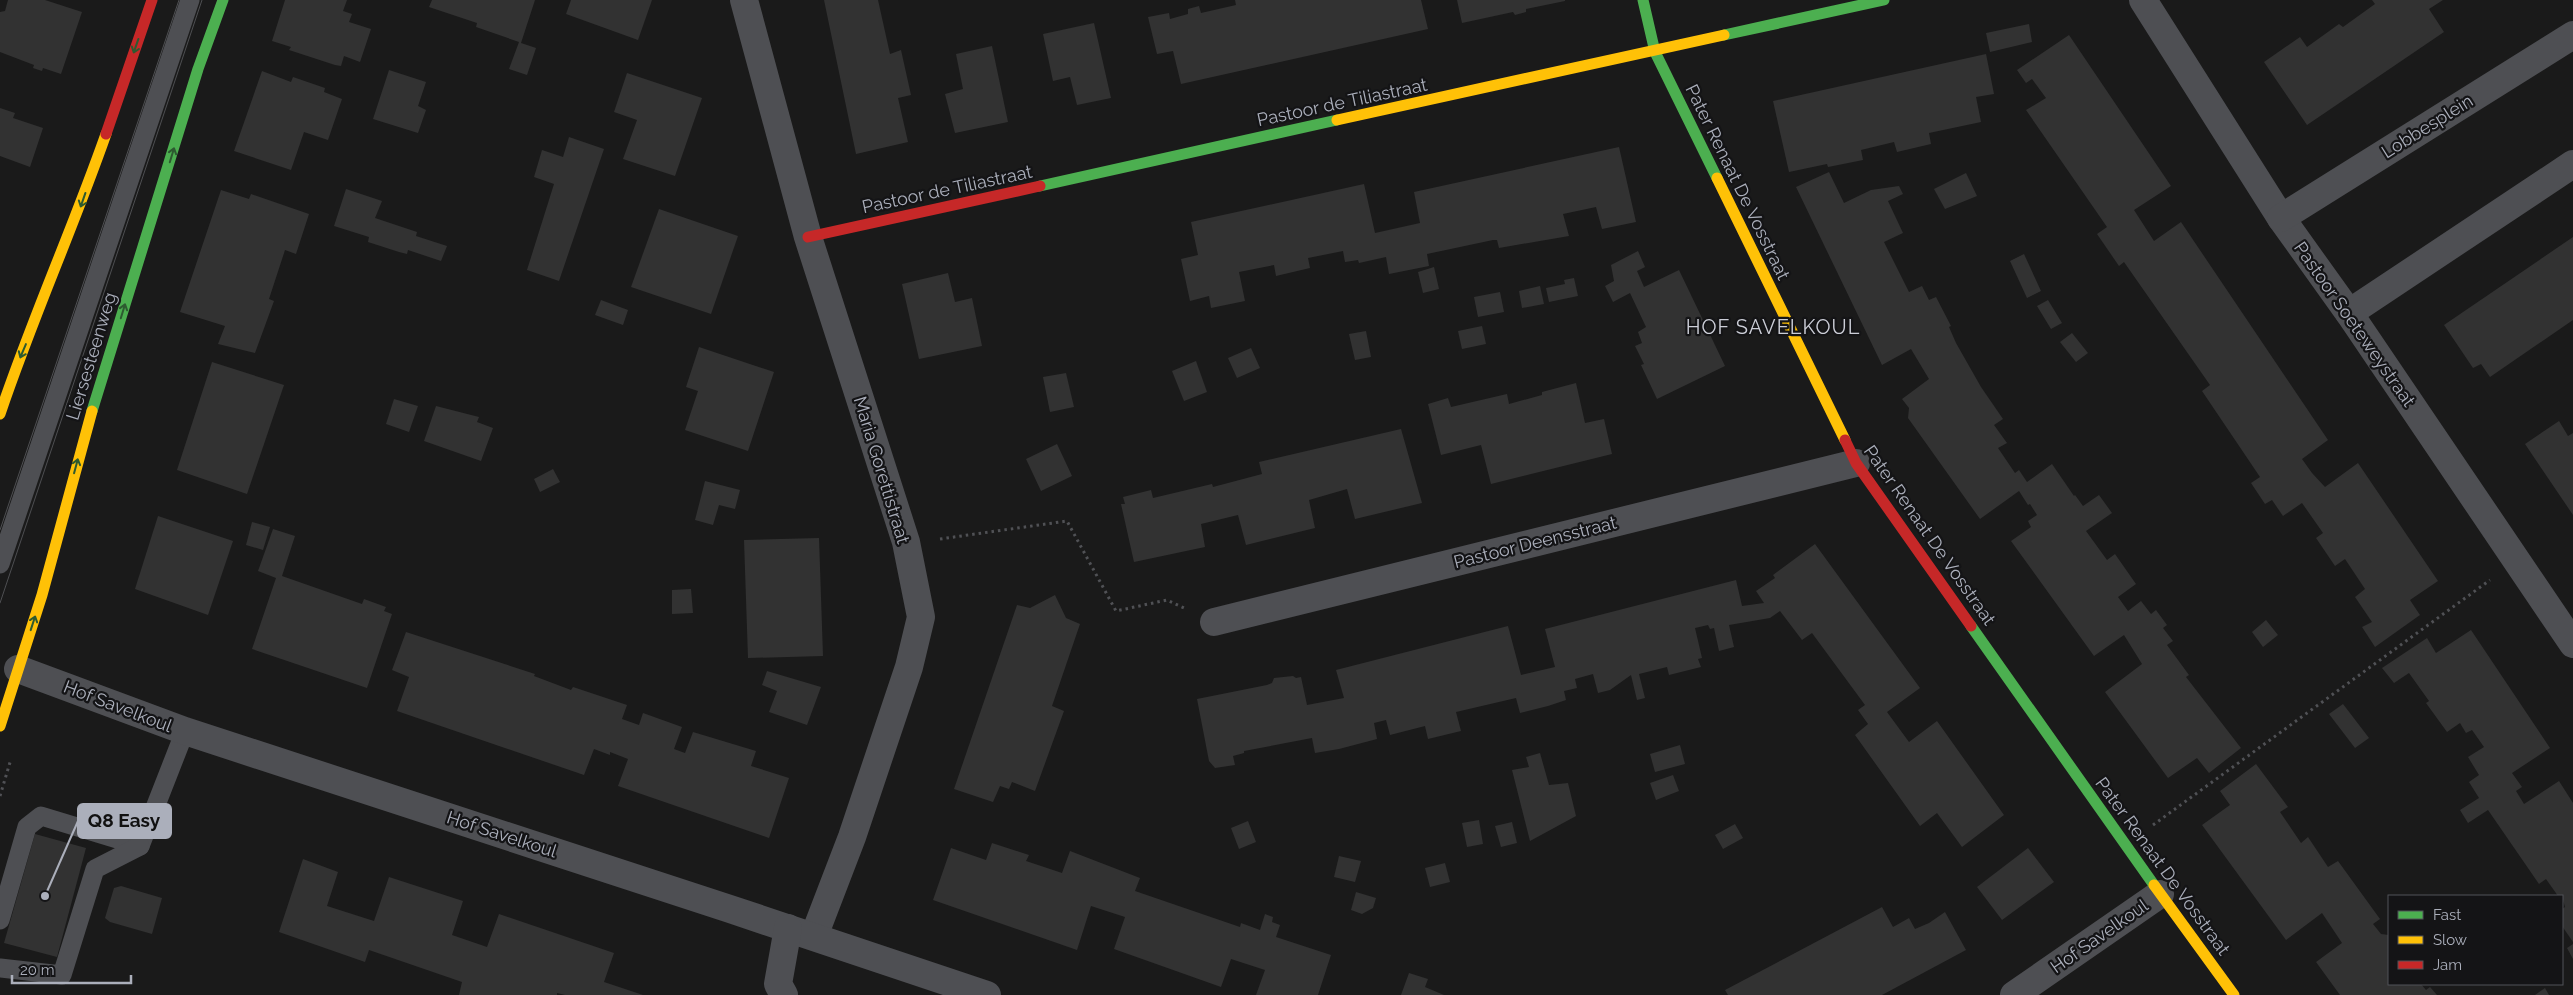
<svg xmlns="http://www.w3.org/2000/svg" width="2573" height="995" viewBox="0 0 2573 995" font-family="Raleway,sans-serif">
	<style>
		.building { fill: #323232 }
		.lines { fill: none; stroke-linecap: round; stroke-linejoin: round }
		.path { stroke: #505155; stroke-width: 3; stroke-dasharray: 2.5 4; stroke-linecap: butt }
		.lane { stroke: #4e4f53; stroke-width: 19 }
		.street { stroke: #4e4f53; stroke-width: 28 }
		.fast { stroke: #4caf50; stroke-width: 11 }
		.slow { stroke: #ffc107; stroke-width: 11 }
		.jam { stroke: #c62828; stroke-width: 11 }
		.tram { stroke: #4e4f52; stroke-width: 1 }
		.oneway { stroke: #2d5a30 }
		.labels { text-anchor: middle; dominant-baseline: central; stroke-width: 4.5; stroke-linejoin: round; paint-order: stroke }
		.street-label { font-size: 18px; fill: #abafbb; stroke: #141416 }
		.quarter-label { font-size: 20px; letter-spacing: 1px; fill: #ccced7; stroke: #141416 }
		.leader { fill: none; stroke: #abafbb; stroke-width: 2 }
		.callout-dot { fill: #abafbb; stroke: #141416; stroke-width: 2 }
		.callout { fill: #abafbb; stroke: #abafbb; stroke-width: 2 }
		.callout-label { font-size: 19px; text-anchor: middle; font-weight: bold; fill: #111 }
	</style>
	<rect width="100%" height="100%" fill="#1a1a1a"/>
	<g class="building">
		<polygon points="8,0 45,0 82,12 61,74 43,68 42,71 33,68 34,65 0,52 0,12 5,11"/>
		<polygon points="285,0 347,0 343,11 352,14 349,22 371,29 360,62 344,56 341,66 335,65 289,50 291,47 272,41"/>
		<polygon points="432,0 535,0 521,43 536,48 527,75 509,69 519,42 476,27 477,23 429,7"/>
		<polygon points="571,0 652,0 638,40 566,14"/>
		<polygon points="824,0 878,0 890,54 901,50 911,95 898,98 908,142 856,154"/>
		<polygon points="1235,0 1421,0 1428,29 1181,84 1173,51 1157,54 1148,17 1169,13 1170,19 1188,14 1188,9 1199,6 1201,13 1236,5"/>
		<polygon points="1457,0 1565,0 1565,1 1526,9 1526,12 1515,15 1513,12 1462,23"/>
		<polygon points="2372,0 2443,0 2429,9 2444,32 2307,125 2264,62 2300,37 2307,47 2339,24 2343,27 2375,4"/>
		<polygon points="1094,23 1111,98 1077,105 1070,77 1053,81 1043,34"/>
		<polygon points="2029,24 2032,42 1990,52 1986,33"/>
		<polygon points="2069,35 2171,186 2134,210 2154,241 2181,222 2328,440 2302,459 2312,473 2325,487 2358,463 2438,581 2410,600 2420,615 2375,647 2362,627 2372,622 2355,597 2365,589 2345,559 2335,566 2316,538 2323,533 2302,503 2283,516 2272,500 2265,504 2251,483 2260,477 2202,391 2210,385 2124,262 2119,266 2097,234 2107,227 2026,110 2046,98 2032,79 2026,83 2017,70"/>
		<polygon points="992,46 1008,122 955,133 945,94 963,89 956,54"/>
		<polygon points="1986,54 1994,94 1976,97 1981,122 1929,133 1931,144 1897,152 1894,142 1861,150 1863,160 1828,167 1827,164 1789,172 1773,101"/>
		<polygon points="389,70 426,82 418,106 426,110 418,133 373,119"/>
		<polygon points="262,71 291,82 293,77 325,88 324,92 342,99 328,140 304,132 291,170 234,151"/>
		<polygon points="627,73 702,98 675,176 623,159 637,120 614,112"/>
		<polygon points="0,108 15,113 13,118 43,128 30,167 0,156"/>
		<polygon points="569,137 604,149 559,281 527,270 554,184 534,177 542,150 563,157"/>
		<polygon points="1619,147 1636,222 1602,229 1596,207 1563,214 1569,236 1499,248 1497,240 1493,240 1427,254 1429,266 1389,274 1386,257 1359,263 1358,260 1345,262 1343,251 1308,258 1310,268 1276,276 1274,265 1239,272 1245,301 1211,308 1209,296 1190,301 1181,259 1198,255 1191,222 1364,184 1375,233 1420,223 1414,192"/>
		<polygon points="1829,172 1844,203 1871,190 1899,186 1903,194 1888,201 1903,233 1884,242 1909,292 1922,286 1929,300 1936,297 1951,326 1949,327 1956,343 1981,387 2003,419 1994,425 2007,443 1998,448 2015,473 2019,470 2027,482 2052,464 2074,496 2075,495 2083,506 2099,495 2112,513 2086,531 2107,560 2115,554 2136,584 2118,597 2128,611 2141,601 2151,614 2156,610 2167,625 2163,628 2173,641 2167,645 2189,675 2186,677 2241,748 2209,773 2197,758 2168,778 2105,692 2142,664 2124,635 2094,656 2011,541 2031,527 2028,521 2037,515 2030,504 2028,505 2019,491 1980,519 1908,418 1909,408 1902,399 1929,379 1911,349 1882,365 1796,187"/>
		<polygon points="1966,173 1977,196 1945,209 1934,189"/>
		<polygon points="346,189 382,201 375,218 417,232 416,236 447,246 441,261 408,250 407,254 399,252 368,242 369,237 334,226"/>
		<polygon points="221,190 249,199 251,194 309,214 296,254 285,250 269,299 274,301 255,353 218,344 225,326 180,312"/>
		<polygon points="659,209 738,236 711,314 631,287"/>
		<polygon points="2573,237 2573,320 2490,377 2481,364 2473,368 2444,325"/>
		<polygon points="1638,251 1645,267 1637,271 1644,287 1679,270 1725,366 1657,399 1641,365 1644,364 1635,346 1642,343 1638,332 1646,327 1630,293 1613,302 1605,286 1614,281 1611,265"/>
		<polygon points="2024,254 2041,291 2027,298 2010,261"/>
		<polygon points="1434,267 1439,289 1423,293 1418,272"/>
		<polygon points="948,273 955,302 972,298 982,346 919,359 902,284"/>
		<polygon points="1574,278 1578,296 1549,302 1546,288 1565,284 1564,280"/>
		<polygon points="1540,286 1544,304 1522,308 1519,291"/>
		<polygon points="1500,292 1504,312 1478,317 1474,297"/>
		<polygon points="601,300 628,310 623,325 595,315"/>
		<polygon points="2048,300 2062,323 2051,329 2037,306"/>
		<polygon points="1482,326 1486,344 1462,349 1458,331"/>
		<polygon points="1366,331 1371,357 1355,360 1349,334"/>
		<polygon points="2072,333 2088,353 2076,362 2060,342"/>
		<polygon points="699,347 774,372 748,451 685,430 698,391 686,387"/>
		<polygon points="1251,348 1260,368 1237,378 1228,358"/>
		<polygon points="1196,361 1207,392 1184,401 1172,371"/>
		<polygon points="212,362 284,385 247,494 177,470"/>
		<polygon points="1066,373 1074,407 1050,412 1043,377"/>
		<polygon points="1576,383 1585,423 1604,419 1612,454 1491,484 1481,445 1441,455 1428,404 1448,398 1451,407 1507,394 1509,404 1542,395 1542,392"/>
		<polygon points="394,399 418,406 409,432 386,424"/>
		<polygon points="436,406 479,417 477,422 493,428 481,461 424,441"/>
		<polygon points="2559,421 2568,436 2573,433 2573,515 2525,444"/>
		<polygon points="1401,429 1422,503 1355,519 1347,489 1309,500 1315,528 1246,545 1238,515 1201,524 1205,547 1134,562 1121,504 1125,504 1123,497 1151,490 1153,498 1212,484 1213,487 1262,474 1259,462"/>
		<polygon points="1057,444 1072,476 1041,491 1026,459"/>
		<polygon points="553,469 560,482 540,492 534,479"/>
		<polygon points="705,481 740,490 735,509 719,505 713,525 695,520"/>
		<polygon points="158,516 233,541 208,615 135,589"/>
		<polygon points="252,522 270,527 263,550 246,545"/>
		<polygon points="273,529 295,536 282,576 362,604 364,599 386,607 384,611 392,614 367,688 252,649 276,578 258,571"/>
		<polygon points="819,538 823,656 748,658 744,540"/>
		<polygon points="1815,544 1920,688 1887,712 1909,742 1937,721 2004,815 1962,847 1937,813 1920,826 1855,735 1868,724 1858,710 1865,705 1812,633 1802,640 1780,611 1770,618 1729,625 1734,647 1719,651 1714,628 1710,629 1708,625 1695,628 1702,658 1698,659 1701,667 1669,675 1667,667 1639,674 1645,698 1637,700 1631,675 1610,690 1598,693 1593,674 1575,679 1577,688 1564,691 1566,700 1548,706 1520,713 1516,698 1456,712 1461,731 1428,739 1425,726 1390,735 1386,720 1374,723 1377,739 1339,749 1315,753 1312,738 1244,751 1244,753 1233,756 1235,765 1215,768 1209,761 1197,699 1267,685 1272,683 1274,678 1293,676 1296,678 1301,677 1307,705 1344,698 1336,670 1508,626 1521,675 1555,667 1545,629 1736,580 1742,606 1764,603 1756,591 1775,578 1773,575"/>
		<polygon points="691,589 693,613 672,614 672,590"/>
		<polygon points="1055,595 1066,618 1080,624 1052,706 1064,711 1035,791 1012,782 1009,789 1000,786 993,802 954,789 1017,605 1030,608"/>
		<polygon points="2266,620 2278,635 2263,647 2252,632"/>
		<polygon points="2471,630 2550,748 2512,773 2522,787 2516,791 2524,804 2559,781 2573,803 2573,942 2562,926 2562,909 2565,907 2562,896 2558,896 2546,879 2539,884 2488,810 2468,823 2460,810 2479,798 2469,782 2479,775 2468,757 2484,747 2472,730 2466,733 2460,723 2447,732 2426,703 2429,701 2409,673 2394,683 2382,668 2427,638 2436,653"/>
		<polygon points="406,632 535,674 534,676 571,690 573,687 627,705 622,719 639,725 643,713 682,727 674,749 685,753 693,732 756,751 751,766 789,778 769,838 618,786 628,759 610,752 610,755 594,749 584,775 397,711 409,677 392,670"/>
		<polygon points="767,671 821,687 807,725 769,712 777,691 762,685"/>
		<polygon points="2343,704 2369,738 2355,748 2329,714"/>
		<polygon points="1680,745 1685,764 1655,772 1650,754"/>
		<polygon points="1540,753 1549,785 1568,783 1576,816 1530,841 1512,770 1529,767 1526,757"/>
		<polygon points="2256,764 2288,807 2280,812 2301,843 2308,837 2328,867 2338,861 2380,919 2373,924 2381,934 2389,935 2389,984 2421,984 2426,990 2430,987 2437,995 2340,995 2316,962 2342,943 2322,913 2286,940 2202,825 2230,805 2220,791"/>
		<polygon points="1673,775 1679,791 1656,800 1650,783"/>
		<polygon points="1479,820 1483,844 1467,847 1462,823"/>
		<polygon points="1248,821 1256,842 1239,849 1231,828"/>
		<polygon points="1512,822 1517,843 1501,847 1495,826"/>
		<polygon points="1735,824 1743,838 1723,849 1715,835"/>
		<polygon points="35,834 86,848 57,957 4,943"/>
		<polygon points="992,843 1029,855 1026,861 1062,873 1070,851 1140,878 1135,891 1240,927 1241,923 1260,930 1265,914 1273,917 1272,922 1280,925 1276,937 1331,955 1318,995 1256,995 1265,970 1231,959 1221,987 1114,949 1125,917 1091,906 1077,950 933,900 951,848 986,860"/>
		<polygon points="2028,848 2054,882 2002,920 1977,887"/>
		<polygon points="1339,856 1361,861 1355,882 1334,877"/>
		<polygon points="303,859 338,872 327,906 374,921 389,877 463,901 452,935 487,947 499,914 614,953 604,982 643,995 565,995 557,993 557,995 459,995 462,982 369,950 365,962 279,932"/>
		<polygon points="1445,863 1450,882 1430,887 1425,868"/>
		<polygon points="121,886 162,898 152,934 110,922 105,918 114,888"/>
		<polygon points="1356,892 1376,898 1373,908 1362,914 1351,910"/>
		<polygon points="1882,907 1893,927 1909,918 1915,929 1929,923 1945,912 1966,950 1882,995 1728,995 1725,990"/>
		<polygon points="2573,944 2573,959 2567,948"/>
		<polygon points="1409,973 1428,979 1425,987 1444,995 1401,995"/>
		<polygon points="2545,988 2549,995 2535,995"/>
	</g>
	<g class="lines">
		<g class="path">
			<polyline points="940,539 1067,521 1116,611 1167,600 1184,608"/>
			<polyline points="0,796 11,759"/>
			<polyline points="2153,825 2490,580"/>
		</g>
		<g class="lane">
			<polyline points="0,564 190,0"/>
			<polyline points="0,920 27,827 41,816 140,846 185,731"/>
			<polyline points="0,968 62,975 95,869 140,846"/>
		</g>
		<g class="street">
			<polyline points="744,0 808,237 906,542 921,617 909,667 852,837 814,936"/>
			<polyline points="2143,0 2281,218 2349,313 2573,644"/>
			<polyline points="2281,218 2573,35"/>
			<polyline points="2349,313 2573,164"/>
			<polyline points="1214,622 1856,463"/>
			<polyline points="18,669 185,731 730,909 987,995"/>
			<polyline points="784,995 778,984 788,928"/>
			<polyline points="2014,995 2160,894"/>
		</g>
		<g class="fast">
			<polyline points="1643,0 1655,52 1717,178"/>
			<polyline points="1724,35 1884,0"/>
			<polyline points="1040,186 1337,120"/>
			<polyline points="92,411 198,69 223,0"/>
			<polyline points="1971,626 2154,885"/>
		</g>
		<g class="slow">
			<polyline points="1337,120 1724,35"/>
			<polyline points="1717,178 1845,440"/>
			<path d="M 0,414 C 32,319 73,228 106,134"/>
			<polyline points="0,726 42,595 92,411"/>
			<polyline points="2154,885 2234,995"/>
		</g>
		<g class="jam">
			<polyline points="106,134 152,0"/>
			<polyline points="808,237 1040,186"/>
			<polyline points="1845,440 1856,463 1971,626"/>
		</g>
		<g class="tram">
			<polyline points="0,530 179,0"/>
			<polyline points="0,603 202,0"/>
		</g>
	</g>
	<defs><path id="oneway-shaft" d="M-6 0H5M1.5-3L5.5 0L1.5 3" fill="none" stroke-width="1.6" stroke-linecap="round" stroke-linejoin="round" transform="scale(1.25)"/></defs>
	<g class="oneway">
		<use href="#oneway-shaft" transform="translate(136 46) rotate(109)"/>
		<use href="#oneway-shaft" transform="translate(172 155) rotate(-73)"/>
		<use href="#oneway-shaft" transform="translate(83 200) rotate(109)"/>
		<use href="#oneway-shaft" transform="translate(123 311) rotate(-73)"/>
		<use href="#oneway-shaft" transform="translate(23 351) rotate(113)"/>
		<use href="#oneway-shaft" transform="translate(76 466) rotate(-75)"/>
		<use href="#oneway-shaft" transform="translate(33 623) rotate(-72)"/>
	</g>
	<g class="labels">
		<g class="street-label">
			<text transform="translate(1342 102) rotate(-12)">Pastoor de Tiliastraat</text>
			<text transform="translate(2427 126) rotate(-32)">Lobbesplein</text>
			<text transform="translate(1738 182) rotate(64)">Pater Renaat De Vosstraat</text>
			<text transform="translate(947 189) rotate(-12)">Pastoor de Tiliastraat</text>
			<text transform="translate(2355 324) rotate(55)">Pastoor Soeteweystraat</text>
			<text transform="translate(91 356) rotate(-73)">Liersesteenweg</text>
			<text transform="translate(882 470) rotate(73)">Maria Gorettistraat</text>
			<text transform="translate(1930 535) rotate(55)">Pater Renaat De Vosstraat</text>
			<text transform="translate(1535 542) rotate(-14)">Pastoor Deensstraat</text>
			<text transform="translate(118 706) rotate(21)">Hof Savelkoul</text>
			<text transform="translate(502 834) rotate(18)">Hof Savelkoul</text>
			<text transform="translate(2163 866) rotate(54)">Pater Renaat De Vosstraat</text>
			<text transform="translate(2099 936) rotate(-35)">Hof Savelkoul</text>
		</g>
		<g class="quarter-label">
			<text x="1773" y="327">HOF SAVELKOUL</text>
		</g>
	</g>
	<path class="leader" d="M45 896L78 821"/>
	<circle class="callout-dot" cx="45" cy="896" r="5"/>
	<rect class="callout" x="78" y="804" width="93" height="34" rx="5"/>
	<g class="callout-label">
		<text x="124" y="827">Q8 Easy</text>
	</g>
	<rect x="2388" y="895" width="175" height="90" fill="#141416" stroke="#505258"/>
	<rect x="2398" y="911" width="25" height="8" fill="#4caf50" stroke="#505258"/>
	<text x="2433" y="920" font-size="15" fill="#abafbb">Fast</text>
	<rect x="2398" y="936" width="25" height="8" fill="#ffc107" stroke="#505258"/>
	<text x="2433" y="945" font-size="15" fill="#abafbb">Slow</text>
	<rect x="2398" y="961" width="25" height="8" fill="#c62828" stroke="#505258"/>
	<text x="2433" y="970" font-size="15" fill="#abafbb">Jam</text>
	<path d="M12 975v8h119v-8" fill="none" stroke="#abafbb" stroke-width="2.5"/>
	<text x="20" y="975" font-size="15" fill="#abafbb" stroke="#141416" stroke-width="4" paint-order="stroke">20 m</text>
</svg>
